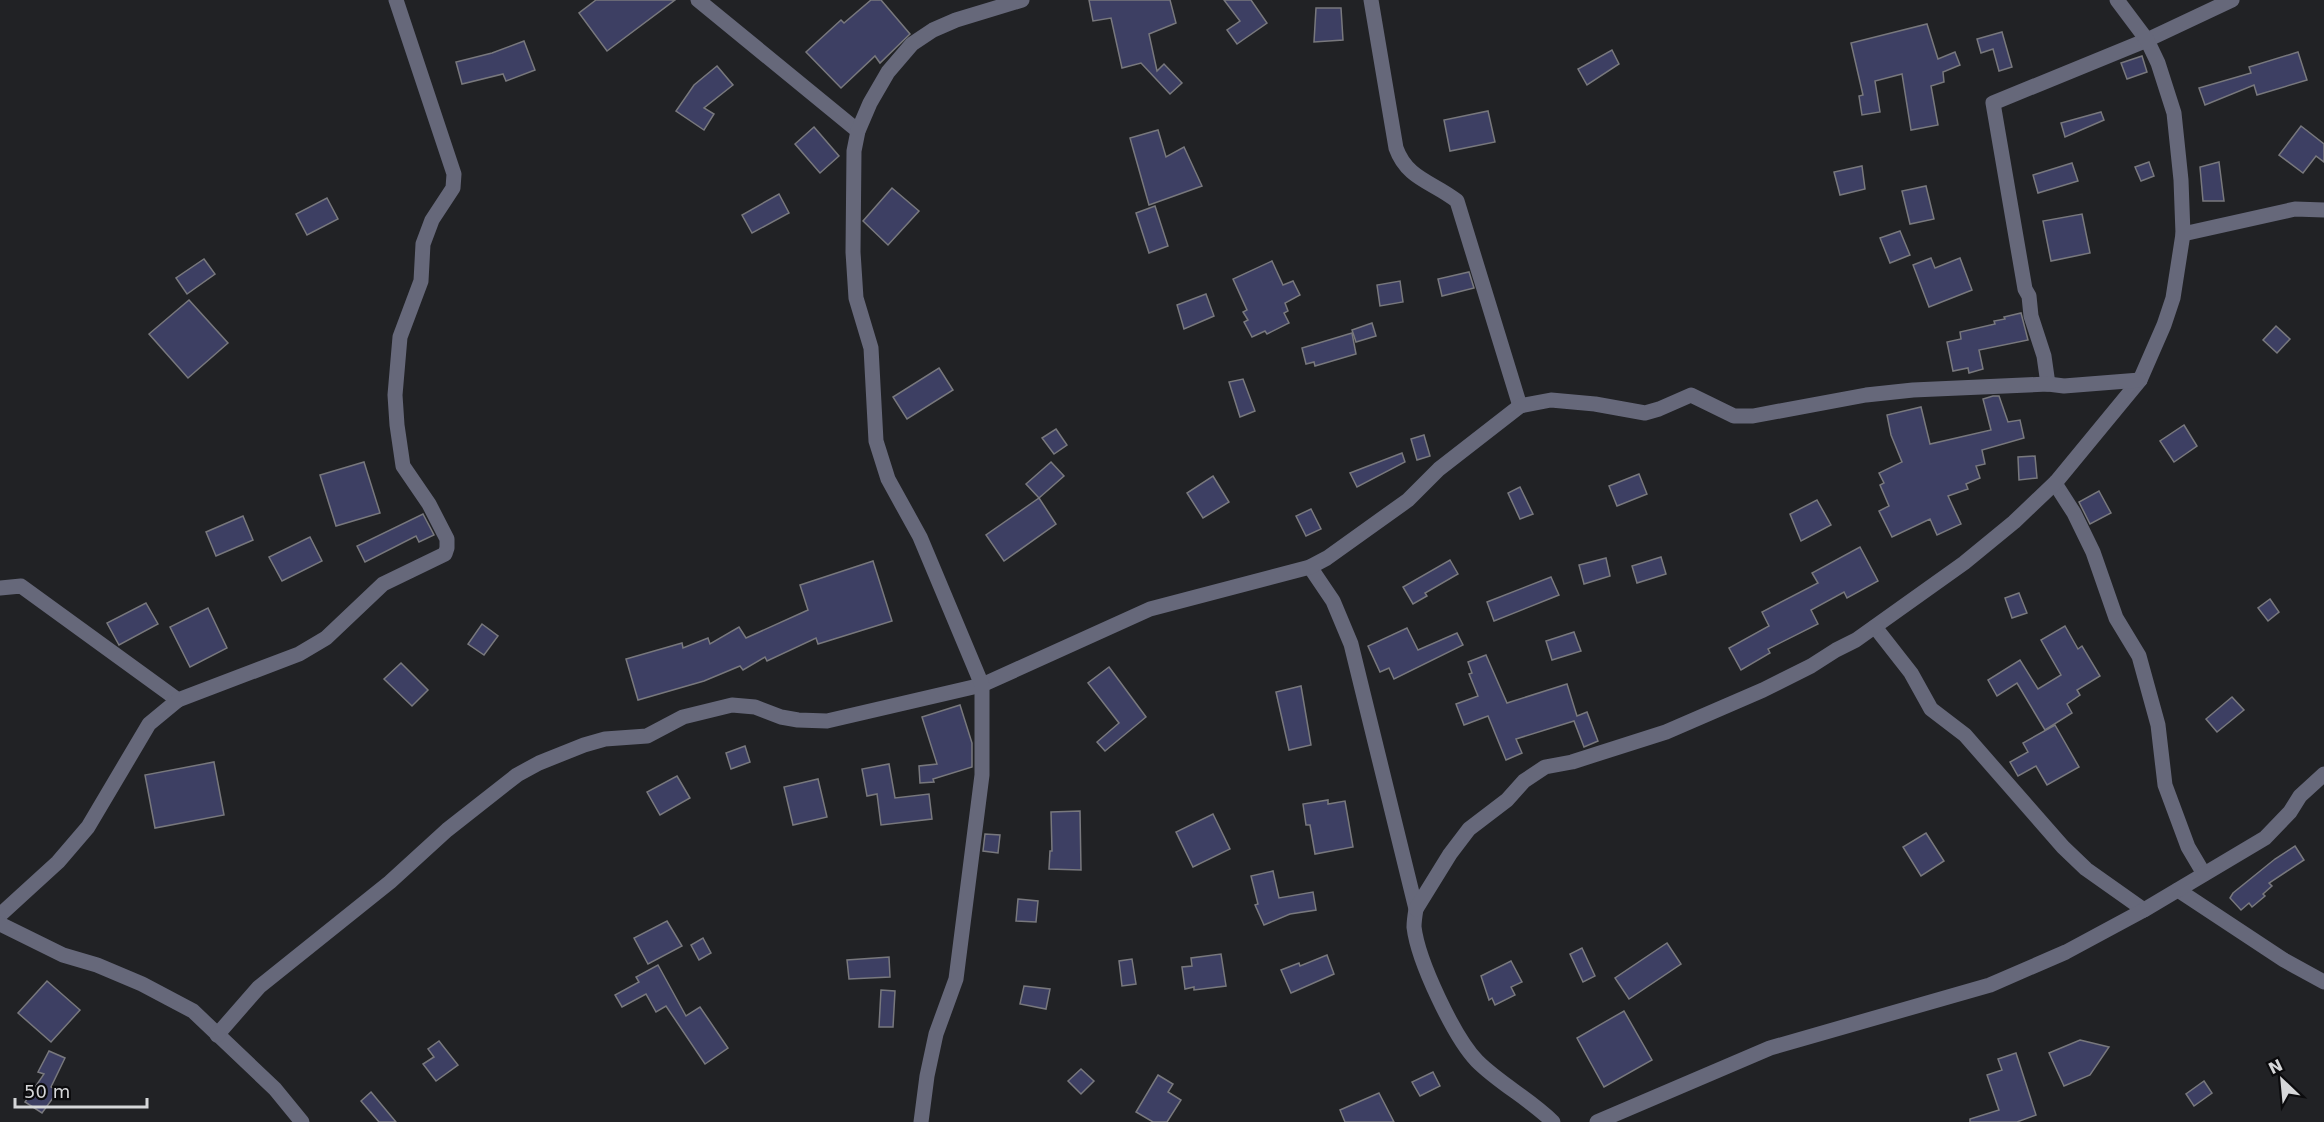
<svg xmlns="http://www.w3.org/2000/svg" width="2324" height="1122" viewBox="0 0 2324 1122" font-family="'DejaVu Sans',sans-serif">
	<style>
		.building { fill: #3d3f63; stroke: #78787d; stroke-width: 1.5 }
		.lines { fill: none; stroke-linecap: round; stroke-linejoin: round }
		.minor { stroke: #66687a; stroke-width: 15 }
	</style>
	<rect width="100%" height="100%" fill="#212225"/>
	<g class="building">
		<polygon points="596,0 675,0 607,51 579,13"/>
		<polygon points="871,0 881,0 910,34 880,63 875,56 841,88 806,52 841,20 844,23"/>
		<polygon points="1089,0 1170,0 1176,23 1149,34 1157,71 1164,64 1182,83 1170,94 1141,63 1122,68 1111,18 1093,21"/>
		<polygon points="1224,0 1251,0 1267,23 1237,44 1227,30 1240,21"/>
		<polygon points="1316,8 1341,8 1343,40 1314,42"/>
		<polygon points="1927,24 1938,59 1955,52 1960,65 1943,72 1944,82 1931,86 1938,125 1911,130 1902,74 1875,81 1880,112 1862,115 1859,96 1863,95 1851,43"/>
		<polygon points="2002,32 2012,67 1999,71 1993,49 1981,53 1977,39"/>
		<polygon points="524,41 535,70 506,81 503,74 462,84 456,62 492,53"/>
		<polygon points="1612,50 1619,64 1587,85 1578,69"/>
		<polygon points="2298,52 2307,80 2257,95 2254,85 2205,105 2199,88 2251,73 2249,67"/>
		<polygon points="2142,56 2147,72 2127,79 2121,63"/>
		<polygon points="717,66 733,85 704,108 714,114 704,130 676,111 694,85"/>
		<polygon points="1488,111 1495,142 1450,151 1444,120"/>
		<polygon points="2101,112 2104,120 2065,137 2061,123"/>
		<polygon points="2301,126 2324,144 2324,162 2316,156 2303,173 2279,155"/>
		<polygon points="814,127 839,156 820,173 795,144"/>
		<polygon points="1158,130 1166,157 1184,147 1202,186 1149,205 1130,138"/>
		<polygon points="2149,162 2154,176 2141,181 2135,167"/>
		<polygon points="2219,162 2224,201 2203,201 2200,167"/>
		<polygon points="2072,163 2078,181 2038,193 2033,175"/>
		<polygon points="1862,166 1865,189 1840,195 1834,172"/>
		<polygon points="1926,186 1934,219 1910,224 1902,191"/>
		<polygon points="892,188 919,211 888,245 863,221"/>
		<polygon points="779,194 789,213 752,233 742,215"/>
		<polygon points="327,198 338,219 307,235 296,214"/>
		<polygon points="1155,206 1168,246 1149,253 1136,213"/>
		<polygon points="2082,214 2090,253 2051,261 2043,221"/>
		<polygon points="1900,231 1910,255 1890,263 1880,238"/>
		<polygon points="1931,258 1935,268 1960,258 1972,290 1929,307 1913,265"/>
		<polygon points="204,259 215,274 187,294 176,278"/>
		<polygon points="1272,261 1283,285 1293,281 1300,295 1285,303 1288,311 1284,313 1289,323 1267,334 1265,331 1252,337 1244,322 1248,320 1243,312 1247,310 1233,279"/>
		<polygon points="1469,272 1474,288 1442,296 1438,279"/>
		<polygon points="1400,281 1403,302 1380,306 1377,285"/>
		<polygon points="1206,294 1214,316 1184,329 1177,305"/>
		<polygon points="189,300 228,343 188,378 149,334"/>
		<polygon points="2021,313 2028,340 1979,350 1983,369 1969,373 1968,368 1953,371 1947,342 1961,339 1960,332 1995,324 1994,321 2005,319 2004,317"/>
		<polygon points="1372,323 1376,336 1356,342 1352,330"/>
		<polygon points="2276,326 2290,339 2277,353 2263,340"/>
		<polygon points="1352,333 1356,354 1315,366 1314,362 1306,364 1302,348"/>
		<polygon points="939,368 953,390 907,419 893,397"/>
		<polygon points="1243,379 1255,411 1240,417 1229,382"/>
		<polygon points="1993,396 1999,396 2008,422 2020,420 2024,438 1982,450 1985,464 1976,466 1980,478 1966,484 1968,489 1948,496 1961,524 1937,535 1930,519 1892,537 1879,511 1889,506 1880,485 1884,483 1879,473 1902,462 1891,435 1887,415 1921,407 1930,444 1991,430 1983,399"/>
		<polygon points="2184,425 2197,446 2174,462 2160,441"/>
		<polygon points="1056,429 1067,445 1054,454 1042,438"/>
		<polygon points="1424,435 1430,456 1417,460 1411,439"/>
		<polygon points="1402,453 1405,462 1357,487 1350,473"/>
		<polygon points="2035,456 2037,478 2019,480 2018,457"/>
		<polygon points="364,462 380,513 336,526 320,475"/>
		<polygon points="1051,462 1064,476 1039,498 1026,484"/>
		<polygon points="1639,474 1647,494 1617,506 1609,486"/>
		<polygon points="1213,476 1229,502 1203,518 1187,493"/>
		<polygon points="1520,487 1533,514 1520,519 1508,493"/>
		<polygon points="2099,491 2111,513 2090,524 2079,502"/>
		<polygon points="1039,498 1056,524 1004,561 986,535"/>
		<polygon points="1817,500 1831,525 1801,541 1790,514"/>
		<polygon points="1311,509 1321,529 1306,536 1296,516"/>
		<polygon points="423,514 434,535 419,542 416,536 365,562 357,546"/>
		<polygon points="243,516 253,540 216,556 206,532"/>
		<polygon points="310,537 322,561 282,581 269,557"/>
		<polygon points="1860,547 1878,581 1847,598 1844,592 1811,610 1818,624 1768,649 1770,653 1741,670 1729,648 1769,626 1762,612 1818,583 1812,573"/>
		<polygon points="1661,557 1666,574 1637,583 1632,566"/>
		<polygon points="1606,558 1610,576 1584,584 1579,565"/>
		<polygon points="1450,560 1458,574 1425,593 1427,596 1413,604 1403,587"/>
		<polygon points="873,561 892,621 818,644 816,638 767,661 765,657 743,670 740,666 704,681 638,700 626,659 682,643 683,648 708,638 710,644 739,627 746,638 808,610 800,585"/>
		<polygon points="1551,577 1559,595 1494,621 1487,602"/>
		<polygon points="2019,593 2027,613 2012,618 2005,598"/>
		<polygon points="2270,599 2279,612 2268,621 2258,608"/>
		<polygon points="146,603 158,624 119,645 107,623"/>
		<polygon points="208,608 227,648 190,667 170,627"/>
		<polygon points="482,624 498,636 484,655 468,644"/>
		<polygon points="2065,626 2078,649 2082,646 2100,676 2077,690 2080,695 2067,704 2072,713 2045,730 2017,683 1997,696 1988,680 2020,660 2038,689 2061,675 2041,640"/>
		<polygon points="1407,628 1418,650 1457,633 1463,645 1394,679 1389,668 1380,672 1368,646"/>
		<polygon points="1574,632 1581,651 1552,660 1546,641"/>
		<polygon points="1486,655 1507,703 1567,684 1577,716 1587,712 1598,741 1584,747 1574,721 1516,739 1522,753 1506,760 1488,716 1464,725 1456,704 1478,696 1469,674 1472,673 1468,662"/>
		<polygon points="401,663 428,690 412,706 384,679"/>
		<polygon points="1109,667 1146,717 1105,751 1097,742 1119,723 1088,683"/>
		<polygon points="1301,686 1311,745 1289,750 1276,692"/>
		<polygon points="2232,697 2244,710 2217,732 2206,719"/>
		<polygon points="960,705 972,743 972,767 933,779 934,782 920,783 919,766 937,764 922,717"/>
		<polygon points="2055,725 2079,767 2047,785 2036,766 2018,776 2010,762 2028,752 2023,743"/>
		<polygon points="745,746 750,762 731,769 726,753"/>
		<polygon points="214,762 224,815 155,828 145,775"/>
		<polygon points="889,764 895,798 929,794 932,819 881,825 877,794 867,796 862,769"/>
		<polygon points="677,776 690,798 660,815 647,792"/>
		<polygon points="818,779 827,817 793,825 784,787"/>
		<polygon points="1328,800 1328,804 1345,801 1353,847 1315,854 1310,825 1306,825 1303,804"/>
		<polygon points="1080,811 1081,870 1049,869 1050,851 1052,851 1051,812"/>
		<polygon points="1213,814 1230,849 1193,867 1176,832"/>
		<polygon points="1926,833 1944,861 1921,876 1903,847"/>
		<polygon points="985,834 1000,835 998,853 983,851"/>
		<polygon points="2295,846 2304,860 2269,883 2272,886 2263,894 2265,896 2252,907 2249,903 2241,910 2230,898 2233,893 2275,859"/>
		<polygon points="1273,871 1279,898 1313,892 1316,910 1290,914 1264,925 1255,905 1258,904 1251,876"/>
		<polygon points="1018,899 1038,901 1036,922 1016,921"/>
		<polygon points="667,921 682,946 648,964 634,938"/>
		<polygon points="703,938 711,953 699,960 691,945"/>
		<polygon points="1667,943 1681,964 1629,999 1615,978"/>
		<polygon points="1582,948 1595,976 1583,982 1570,954"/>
		<polygon points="1221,954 1226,986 1194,990 1194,987 1185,989 1182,967 1192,966 1191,958"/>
		<polygon points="1327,955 1334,974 1291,993 1281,970 1299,963 1300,966"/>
		<polygon points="889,957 890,977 849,979 847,960"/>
		<polygon points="1132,959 1136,984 1122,986 1119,961"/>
		<polygon points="1511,961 1522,982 1511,987 1515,995 1495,1005 1492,998 1489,1000 1481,976"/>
		<polygon points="658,965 686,1016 700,1007 728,1048 705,1064 666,1006 656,1012 646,994 622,1007 615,995 639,982 636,977"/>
		<polygon points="47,981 80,1010 51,1042 18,1013"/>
		<polygon points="1024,986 1050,989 1046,1009 1020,1004"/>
		<polygon points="881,990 895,991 893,1027 879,1027"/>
		<polygon points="1624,1011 1652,1060 1604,1087 1577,1038"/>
		<polygon points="2080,1040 2109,1047 2090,1075 2064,1086 2049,1053"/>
		<polygon points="439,1041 458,1065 436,1081 423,1064 434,1057 428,1049"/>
		<polygon points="49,1051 65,1058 51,1087 58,1091 42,1113 25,1102 44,1074 38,1072"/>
		<polygon points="2016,1053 2036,1115 2017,1122 1970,1122 1970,1119 1999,1110 1987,1075 2002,1070 1998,1059"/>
		<polygon points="1081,1069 1094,1081 1081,1094 1068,1081"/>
		<polygon points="1433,1072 1440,1086 1420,1096 1412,1082"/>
		<polygon points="1158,1075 1173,1084 1168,1092 1181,1100 1167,1122 1153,1122 1136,1112"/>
		<polygon points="2204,1081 2212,1093 2194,1106 2186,1094"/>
		<polygon points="371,1092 396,1122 379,1122 361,1101"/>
		<polygon points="1379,1093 1394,1122 1345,1122 1340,1110"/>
	</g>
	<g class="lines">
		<g class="minor">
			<polyline points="698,0 858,131"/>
			<path d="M 1371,0 L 1396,148 C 1407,179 1433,182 1457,201 L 1520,406"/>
			<polyline points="2183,234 2295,209 2324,210"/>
			<polyline points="2048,384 2044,356 2031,316 2029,296 2025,289 1993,103 2147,40 2232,0"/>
			<polyline points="2056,482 2056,485 2074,513 2093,552 2116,618 2139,656 2158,725 2165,785 2188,847 2204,874"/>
			<path d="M 1310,567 L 1333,601 L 1351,644 L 1416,909 C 1415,915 1414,921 1414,927 C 1418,961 1454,1037 1477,1061 C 1500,1084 1530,1099 1553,1122"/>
			<polyline points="0,588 21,586 178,700"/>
			<polyline points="1875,627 1911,673 1931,709 1965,735 2063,847 2086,869 2144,910"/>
			<polyline points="2178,890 2284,960 2324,982"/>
			<polyline points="1416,909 1450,854 1469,829 1507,800 1524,781 1545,767 1572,762 1666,732 1763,690 1811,666 1836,650 1856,640 1964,563 2014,522 2056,482 2140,380 2164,325 2173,298 2183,234 2181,180 2174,113 2158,63 2147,40 2117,0"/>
			<polyline points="0,915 58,862 88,827 149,724 178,700 299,654 326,638 383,584 445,554 447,548 447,539 429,504 403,466 397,425 395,395 400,337 421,281 423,244 432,220 453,188 454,174 396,0"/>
			<polyline points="0,924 63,955 97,965 142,984 193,1011 275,1089 302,1122"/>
			<polyline points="217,1035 259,987 390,882 447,830 517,775 539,763 584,745 605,739 647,736 683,717 732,705 755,707 781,717 798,720 827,721 982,685 1150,609 1310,567 1327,558 1408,500 1439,469 1520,406 1551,400 1595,404 1645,413 1659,409 1691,395 1734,416 1753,416 1866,395 1913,390 2048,384 2064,386 2140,380"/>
			<polyline points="921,1122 927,1076 936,1034 956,979 982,775 982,685 920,537 888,479 876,441 871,348 856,298 853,252 854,151 858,131 870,103 888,72 912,44 933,30 956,20 1022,0"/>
			<polyline points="1597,1122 1770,1048 1990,985 2066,952 2144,910 2265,838 2290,812 2300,796 2324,774"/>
		</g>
	</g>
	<g transform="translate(2282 1080) rotate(334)" stroke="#0b0b0d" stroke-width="4.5" paint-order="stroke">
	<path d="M0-4.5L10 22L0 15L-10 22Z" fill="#d6d7d9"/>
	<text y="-9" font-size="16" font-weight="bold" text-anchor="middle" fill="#d6d7d9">N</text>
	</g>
	<path d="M15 1098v9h132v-9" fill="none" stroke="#d6d7d9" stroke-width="3"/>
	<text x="24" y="1098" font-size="18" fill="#d6d7d9" stroke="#0b0b0d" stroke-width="4.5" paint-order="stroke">50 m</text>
</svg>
